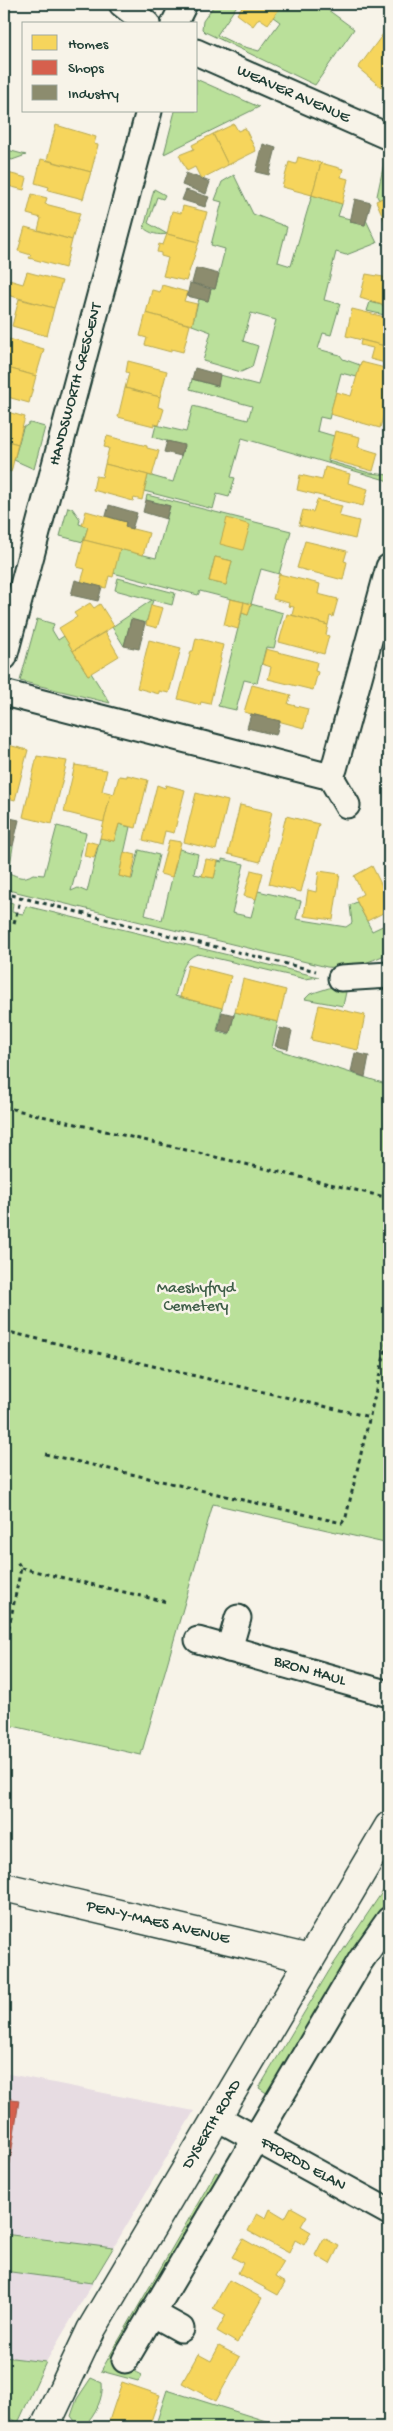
<svg xmlns="http://www.w3.org/2000/svg" width="393" height="2431" viewBox="0 0 393 2431" font-family="'Gochi Hand',sans-serif">
	<style>
		.built { fill: #e7dce2 }
		.green { fill: #bae09a; stroke: #6c8e67; fill-rule: evenodd }
		.homes { fill: #f6d55c; stroke: #b6a750 }
		.shops { fill: #d6604d; stroke: #9f5646 }
		.industry { fill: #8c8c6e; stroke: #6b745d }
		.lines { fill: none; stroke-linecap: round; stroke-linejoin: round }
		.street-casing { stroke: #1f3d34; stroke-width: 29 }
		.secondary-casing { stroke: #1f3d34; stroke-width: 31 }
		.path { stroke: #1f3d34; stroke-width: 3; stroke-dasharray: 4 4; stroke-linecap: butt }
		.street { stroke: #f7f3e8; stroke-width: 25 }
		.secondary { stroke: #f7f3e8; stroke-width: 28 }
		.labels { text-anchor: middle; dominant-baseline: central; stroke-width: 5; stroke-linejoin: round; paint-order: stroke }
		.street-label { font-size: 16px; fill: #1f3d34; stroke: #f7f3e8 }
		.park-label { font-size: 16px; fill: #3e5e48; stroke: #f7f3e8 }
	</style>
	<rect width="100%" height="100%" fill="#f7f3e8"/>
	<filter id="ink" filterUnits="userSpaceOnUse"><feTurbulence type="fractalNoise" baseFrequency=".02" numOctaves="2"/><feDisplacementMap in="SourceGraphic" scale="10" xChannelSelector="R" yChannelSelector="G"/><feConvolveMatrix kernelMatrix="1 2 1 2 8 2 1 2 1" color-interpolation-filters="sRGB"/></filter>
	<g filter="url(#ink)">
		<polygon class="built" points="4,2073 194,2111 46,2362 16,2427 4,2427"/>
		<g class="green">
			<polygon points="215,4 238,4 217,35 238,45 259,51 280,22 273,17 283,4 320,4 354,29 315,85 205,32 202,29 203,21"/>
			<polygon points="196,79 259,107 164,154 175,111 196,111"/>
			<polygon points="4,149 26,155 12,160 4,157"/>
			<polygon points="384,163 389,165 389,195 379,200 377,196"/>
			<polygon points="234,175 253,214 287,227 278,262 291,266 312,195 342,204 338,216 350,219 350,222 365,225 366,220 377,243 346,255 336,252 324,300 340,304 331,335 323,333 318,349 340,355 343,359 360,365 357,377 341,373 329,419 320,417 317,431 334,436 328,461 370,473 389,475 389,481 242,438 231,477 235,478 229,497 217,494 213,509 144,491 148,475 173,482 184,446 153,437 156,425 186,432 193,406 248,420 252,406 190,389 192,379 217,386 220,375 258,385 276,320 251,313 243,341 258,346 252,367 241,372 203,361 211,332 192,325 199,299 208,301 211,289 215,289 225,249 211,245 222,202 215,200 222,182"/>
			<path d="M 154,189 L 165,195 L 163,199 L 157,197 L 148,223 L 167,234 C 159,236 149,233 144,228 Z"/>
			<polygon points="370,302 389,307 389,316 367,311"/>
			<polygon points="30,423 45,427 34,469 14,460 23,428"/>
			<path d="M 147,495 L 291,531 L 279,574 L 261,569 L 251,604 L 283,613 L 274,648 L 266,647 L 257,683 L 244,680 L 236,710 L 218,706 L 242,613 L 248,615 L 251,604 L 200,591 L 198,595 L 113,573 L 120,549 L 156,558 L 170,506 L 146,500 ZM 215,557 L 232,561 L 226,585 L 209,581 Z"/>
			<polygon points="68,507 72,508 80,519 79,524 88,527 83,542 60,536"/>
			<polygon points="118,578 175,593 172,605 153,600 146,623 131,620 124,646 112,627 152,600 115,590"/>
			<polygon points="37,619 54,624 52,630 58,640 64,636 88,675 91,673 110,703 20,681"/>
			<path d="M 119,824 L 130,827 L 119,876 L 132,879 L 139,850 L 159,855 L 145,915 L 162,920 L 179,849 L 198,854 L 194,874 L 214,878 L 218,861 L 222,862 L 222,859 L 244,864 L 232,913 L 251,917 L 258,891 L 301,901 L 296,919 L 346,927 L 352,923 L 350,905 L 357,902 L 372,931 L 389,923 L 389,953 C 367,963 351,970 327,967 L 4,889 L 4,844 L 13,846 L 9,873 C 19,877 23,880 33,874 L 44,875 L 57,826 L 86,833 L 71,891 L 78,888 L 87,892 L 100,838 L 114,841 Z"/>
			<path d="M 4,901 L 13,903 L 12,912 L 23,914 L 26,906 L 319,977 L 305,979 L 198,954 C 181,958 180,980 175,996 L 222,1008 L 217,1031 L 229,1034 L 235,1012 L 278,1022 L 272,1048 L 389,1085 L 389,1544 L 213,1504 L 141,1755 L 4,1724 Z"/>
			<polygon points="335,986 347,987 343,1006 305,999 310,994"/>
			<polygon points="389,1882 389,1905 268,2094 259,2088 329,1971"/>
			<polygon points="216,2172 222,2175 116,2361 142,2375 138,2381 101,2371"/>
			<polygon points="4,2234 113,2248 92,2283 4,2271"/>
			<polygon points="4,2357 46,2362 18,2423 4,2415"/>
			<path d="M 91,2378 L 102,2383 C 104,2398 95,2414 85,2425 L 78,2425 L 71,2416 L 77,2399 Z"/>
			<polygon points="167,2390 285,2427 155,2427"/>
		</g>
		<g class="homes">
			<polygon points="244,4 283,4 268,24 259,18 253,26 237,14"/>
			<polygon points="389,28 389,75 381,87 358,68 386,30 387,31"/>
			<polygon points="234,124 238,131 245,128 256,151 228,165 213,134"/>
			<polygon points="56,125 96,137 94,144 98,145 91,172 47,160"/>
			<polygon points="213,134 228,165 201,179 195,167 187,171 179,155 194,149 192,145"/>
			<polygon points="298,157 321,163 312,195 282,187 289,162 296,164"/>
			<polygon points="41,159 91,172 83,199 48,190 49,187 35,183"/>
			<polygon points="321,163 343,169 341,177 348,179 342,204 312,195"/>
			<polygon points="4,172 27,178 24,190 4,185"/>
			<polygon points="32,194 47,198 45,204 80,213 72,240 38,230 41,218 27,214"/>
			<polygon points="389,195 389,230 376,201"/>
			<polygon points="183,206 207,212 199,242 167,234 172,211 181,213"/>
			<polygon points="25,227 72,240 65,268 29,258 31,255 18,251"/>
			<polygon points="167,234 199,242 186,281 163,276 168,258 161,256 161,253 157,252 159,244 163,245"/>
			<polygon points="27,272 62,281 54,308 4,294 9,280 23,284"/>
			<polygon points="366,274 389,278 389,307 360,298"/>
			<polygon points="162,285 187,292 184,301 197,304 192,325 146,313 152,290 160,292"/>
			<polygon points="19,299 54,308 47,336 12,326"/>
			<polygon points="352,309 389,318 389,347 346,336"/>
			<polygon points="146,313 190,325 183,352 171,349 171,352 145,345 147,338 140,336"/>
			<polygon points="9,339 44,349 36,376 4,367 4,356"/>
			<polygon points="361,340 389,347 389,364 370,359 373,348 360,345"/>
			<polygon points="128,361 167,371 160,397 125,388 129,373 126,372"/>
			<polygon points="361,362 389,369 389,396 380,428 330,414 336,392 351,396"/>
			<polygon points="4,367 36,376 29,403 4,396"/>
			<polygon points="125,388 160,397 158,407 164,409 159,425 154,424 154,426 118,417"/>
			<polygon points="4,411 25,417 18,444 4,440"/>
			<polygon points="335,431 360,437 358,447 378,453 373,471 328,459"/>
			<polygon points="107,436 147,446 147,448 159,451 152,476 105,464 109,448 104,447"/>
			<polygon points="4,440 18,444 11,472 4,470"/>
			<polygon points="105,464 148,475 142,500 134,498 133,501 93,490 96,476 102,477"/>
			<polygon points="325,467 350,474 348,483 368,489 363,506 297,490 300,475 322,480"/>
			<polygon points="4,484 7,485 4,498"/>
			<polygon points="317,500 342,506 339,516 359,521 355,539 299,525 303,510 313,512"/>
			<polygon points="86,511 126,522 125,527 149,533 143,555 84,540 88,527 82,525"/>
			<polygon points="227,518 250,525 243,550 220,544"/>
			<polygon points="84,540 120,549 113,577 109,576 106,588 81,582 85,569 77,567"/>
			<polygon points="305,541 347,551 344,561 347,562 343,580 297,568"/>
			<polygon points="215,557 232,561 226,585 209,581"/>
			<polygon points="279,574 320,584 318,594 338,599 333,617 330,616 328,625 292,615 294,607 288,606 289,603 273,599"/>
			<polygon points="230,599 244,602 238,629 224,625"/>
			<polygon points="244,602 251,604 248,615 242,613"/>
			<polygon points="90,603 94,608 100,604 114,626 73,651 59,628 77,617 74,613"/>
			<polygon points="151,605 163,608 157,628 146,625"/>
			<polygon points="287,614 328,625 326,635 329,636 324,654 279,642"/>
			<polygon points="105,632 119,656 88,675 73,651"/>
			<polygon points="196,638 223,645 220,658 221,659 210,704 201,702 200,705 178,699 191,651 193,651"/>
			<polygon points="149,640 181,648 169,693 159,691 159,694 137,688"/>
			<polygon points="266,649 317,662 315,671 318,672 313,690 268,679 271,667 262,664"/>
			<polygon points="252,685 291,695 288,704 308,709 304,728 244,712"/>
			<polygon points="4,744 28,750 15,800 4,797"/>
			<polygon points="37,756 67,761 52,824 23,817"/>
			<polygon points="75,765 107,770 102,791 111,793 104,822 64,812"/>
			<polygon points="127,775 148,780 136,828 119,824 114,841 100,838 111,793 114,794 119,776 127,777"/>
			<polygon points="157,785 165,788 166,785 185,790 174,833 165,831 162,845 143,840"/>
			<polygon points="196,793 228,801 216,850 184,842"/>
			<polygon points="240,805 272,812 260,862 228,854"/>
			<polygon points="286,816 319,824 301,892 269,884"/>
			<polygon points="169,840 181,842 172,877 160,874"/>
			<polygon points="87,841 98,844 94,858 84,856"/>
			<polygon points="124,852 136,855 131,879 119,876"/>
			<polygon points="206,859 218,861 214,878 202,876"/>
			<polygon points="372,866 389,900 389,910 367,921 355,898 363,894 354,876"/>
			<polygon points="251,870 263,873 256,899 244,896"/>
			<polygon points="319,871 340,874 333,920 304,916 308,890 316,892"/>
			<polygon points="188,965 231,976 222,1008 180,997"/>
			<polygon points="243,979 286,990 278,1022 235,1012"/>
			<polygon points="319,1005 365,1015 358,1050 311,1040"/>
			<polygon points="389,1033 389,1060 384,1059"/>
			<polygon points="291,2207 307,2216 301,2226 311,2232 304,2245 295,2240 289,2253 248,2231 257,2213 266,2218 270,2209 285,2218"/>
			<polygon points="324,2238 339,2246 330,2264 315,2255"/>
			<polygon points="243,2239 284,2262 275,2277 285,2283 278,2295 238,2273 243,2263 232,2257"/>
			<polygon points="229,2280 262,2298 237,2343 217,2331 226,2315 213,2308"/>
			<polygon points="219,2346 240,2357 216,2401 182,2383 198,2354 211,2361"/>
			<polygon points="122,2382 160,2395 149,2427 107,2427"/>
		</g>
		<polygon class="shops" points="4,2098 19,2100 8,2176 4,2175"/>
		<g class="industry">
			<polygon points="263,144 276,148 269,175 256,172"/>
			<polygon points="186,173 210,182 206,194 182,185"/>
			<polygon points="186,190 209,197 205,207 182,200"/>
			<polygon points="355,199 371,203 365,225 350,222"/>
			<polygon points="196,268 219,274 215,289 192,283"/>
			<polygon points="190,283 211,289 208,301 187,296"/>
			<polygon points="195,368 220,375 218,386 192,379"/>
			<polygon points="167,441 184,445 181,456 164,452"/>
			<polygon points="146,500 170,506 166,519 143,512"/>
			<polygon points="109,505 137,513 132,529 125,527 126,522 106,516"/>
			<polygon points="75,580 102,587 98,601 71,595"/>
			<polygon points="131,619 145,623 139,649 124,646"/>
			<polygon points="251,714 280,721 276,735 247,728"/>
			<polygon points="5,817 19,820 13,846 4,844"/>
			<polygon points="389,886 389,900 384,889"/>
			<polygon points="222,1012 234,1015 230,1033 218,1030"/>
			<polygon points="280,1028 292,1031 288,1049 275,1046"/>
			<polygon points="355,1053 369,1056 365,1077 351,1072"/>
		</g>
		<g class="lines">
			<defs>
				<g id="street">
					<polyline points="122,4 147,24"/>
					<polyline points="174,24 184,4"/>
					<path id="s1" d="M 196,52 L 389,137"/>
					<path id="s2" d="M 4,657 L 149,111"/>
					<polyline points="4,693 323,775 329,774 334,769 389,567"/>
					<polyline points="329,774 347,805"/>
					<polyline points="341,978 389,975"/>
					<path id="s3" d="M 198,1640 L 389,1694"/>
					<polyline points="229,1649 238,1618"/>
					<path id="s4" d="M 216,2117 L 389,2212"/>
					<polyline points="152,2313 181,2329"/>
					<polyline points="125,2360 361,1960 389,1920"/>
				</g>
				<g id="secondary">
					<path id="s5" d="M 4,1887 L 310,1959"/>
					<path id="s6" d="M 45,2427 L 91,2330 L 389,1826"/>
				</g>
			</defs>
			<use href="#street" class="street-casing"/>
			<use href="#secondary" class="secondary-casing"/>
			<g class="path">
				<polyline points="4,893 175,937 316,971"/>
				<polyline points="14,923 21,897"/>
				<polyline points="4,1107 389,1198"/>
				<polyline points="4,1331 370,1417"/>
				<polyline points="45,1454 342,1523 346,1517 389,1335"/>
				<polyline points="21,1568 167,1602"/>
				<polyline points="4,1652 21,1568 16,1560"/>
			</g>
			<use href="#street" class="street"/>
			<use href="#secondary" class="secondary"/>
		</g>
	</g>
	<g class="labels">
		<g class="street-label">
			<text stroke="none"><textPath href="#s1" startOffset="106">WEAVER AVENUE</textPath></text>
			<text stroke="none"><textPath href="#s2" startOffset="282">HANDSWORTH CRESCENT</textPath></text>
			<text stroke="none"><textPath href="#s3" startOffset="116">BRON HAUL</textPath></text>
			<text stroke="none"><textPath href="#s5" startOffset="158">PEN-Y-MAES AVENUE</textPath></text>
			<text stroke="none"><textPath href="#s6" startOffset="346">DYSERTH ROAD</textPath></text>
			<text stroke="none"><textPath href="#s4" startOffset="99">FFORDD ELAN</textPath></text>
		</g>
		<g class="park-label">
			<text x="196" y="1289">Maeshyfryd<tspan x="196" dy="18">Cemetery</tspan></text>
		</g>
	</g>
	<rect width="393" height="2431" fill="none" stroke="#f7f3e8" stroke-width="20"/>
	<rect x="10" y="10" width="373" height="2411" fill="none" stroke="#1f3d34" stroke-width="2" filter="url(#ink)"/>
	<rect x="22" y="22" width="175" height="90" fill="#f7f3e8" stroke="#a1aaa0"/>
	<rect x="32" y="35" width="25" height="15" fill="#f6d55c" stroke="#a1aaa0"/>
	<text x="68" y="48" font-size="15" fill="#1f3d34">Homes</text>
	<rect x="32" y="60" width="25" height="15" fill="#d6604d" stroke="#a1aaa0"/>
	<text x="68" y="72" font-size="15" fill="#1f3d34">Shops</text>
	<rect x="32" y="85" width="25" height="15" fill="#8c8c6e" stroke="#a1aaa0"/>
	<text x="68" y="98" font-size="15" fill="#1f3d34">Industry</text>
</svg>
